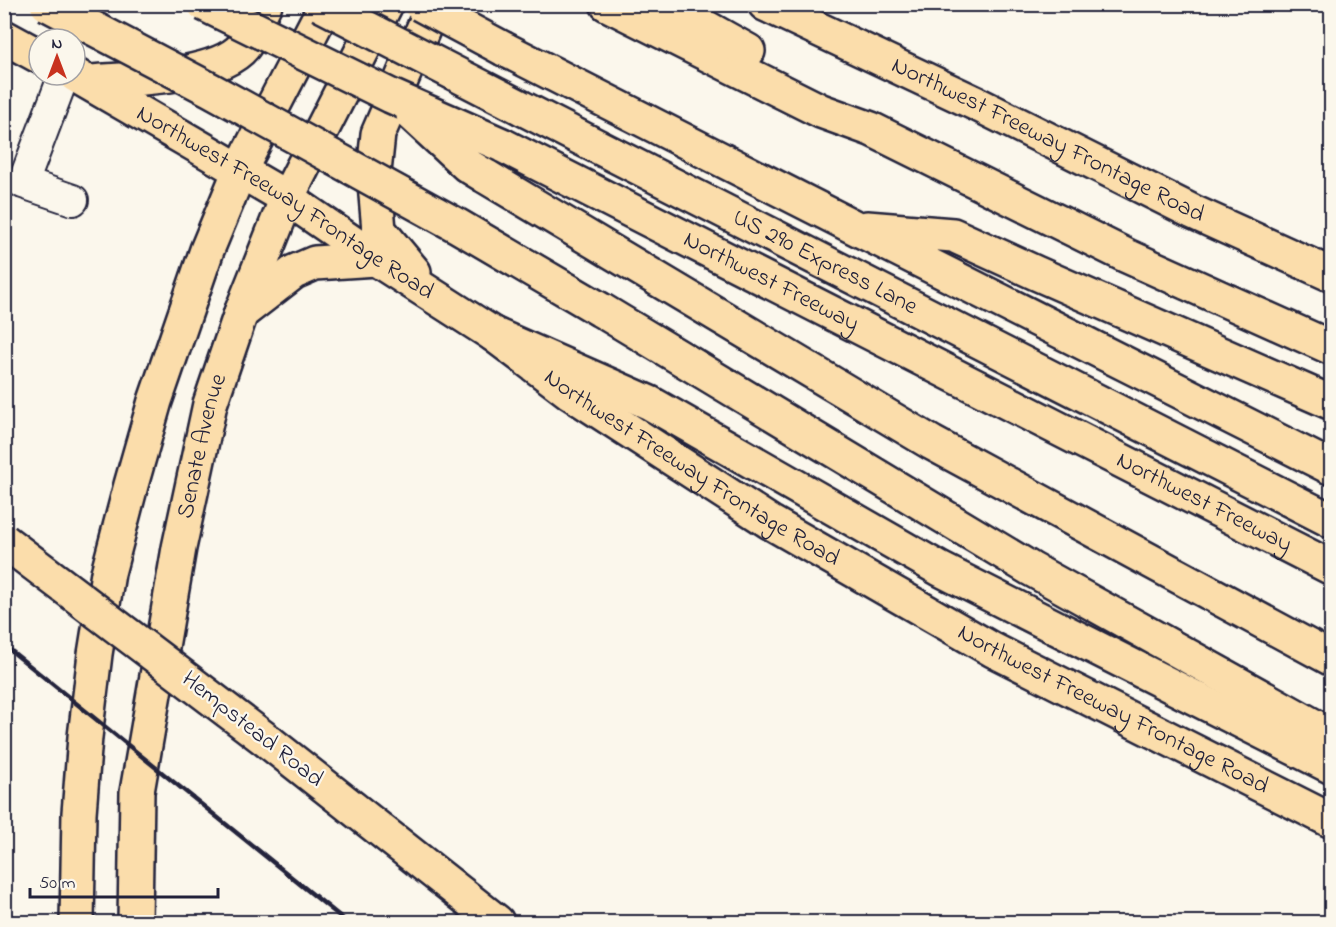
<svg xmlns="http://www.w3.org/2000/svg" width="1336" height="927" viewBox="0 0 1336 927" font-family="'Indie Flower',sans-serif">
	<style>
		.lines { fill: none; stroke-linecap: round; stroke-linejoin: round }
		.minor-casing { stroke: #22223b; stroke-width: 34 }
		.major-casing { stroke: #22223b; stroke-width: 38 }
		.highway-casing { stroke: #22223b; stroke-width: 38 }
		.minor { stroke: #fbf7ec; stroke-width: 30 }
		.major { stroke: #fbddab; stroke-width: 33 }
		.highway { stroke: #fbddab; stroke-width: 33 }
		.rail { stroke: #22223b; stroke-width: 4.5 }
		.major-bridge-casing { stroke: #22223b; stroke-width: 38; stroke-linecap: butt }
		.highway-bridge-casing { stroke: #22223b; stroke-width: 38; stroke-linecap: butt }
		.major-bridge { stroke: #fbddab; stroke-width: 33 }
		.highway-bridge { stroke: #fbddab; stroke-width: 33 }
		.labels { text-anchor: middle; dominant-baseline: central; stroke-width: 4.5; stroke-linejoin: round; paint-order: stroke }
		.street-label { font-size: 24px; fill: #22223b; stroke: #fbf7ec }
	</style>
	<rect width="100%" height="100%" fill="#fbf7ec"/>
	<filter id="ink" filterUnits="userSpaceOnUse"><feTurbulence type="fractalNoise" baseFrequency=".0167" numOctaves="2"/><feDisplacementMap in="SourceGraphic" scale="12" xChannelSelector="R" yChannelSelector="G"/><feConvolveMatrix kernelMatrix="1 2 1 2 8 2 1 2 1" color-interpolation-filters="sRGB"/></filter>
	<g filter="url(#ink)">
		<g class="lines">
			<defs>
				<polyline id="minor" points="64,75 23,183 73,200"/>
				<g id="major">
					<path id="s1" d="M 765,4 L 977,104 L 1193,212 L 1332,275"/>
					<polyline points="4,37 39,56"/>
					<path id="s2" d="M 75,75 L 287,198 L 376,259 L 493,334 L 571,393 L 770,522 L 993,650 L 1332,821"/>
					<path d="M 88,82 C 127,79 218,78 244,46 C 251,38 259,15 265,4"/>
					<polyline points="414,272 379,230 374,172 378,134 434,4"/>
					<polyline points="241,313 294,272 315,263 376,259"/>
					<polyline points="269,742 497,922"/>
					<polyline points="77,922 79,813 85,737 95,654 108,573 131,485 155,401 207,250 240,170 326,4"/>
					<path id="s3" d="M 135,922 L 137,792 L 179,548 L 210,404 L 241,313 L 287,198 L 386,4"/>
				</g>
				<g id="highway">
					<polyline points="607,4 821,111 871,129 1127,256 1332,348"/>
					<polyline points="664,4 748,51"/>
					<polyline points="504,49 854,227 1332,468"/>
					<path id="s4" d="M 522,108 L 1332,521"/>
					<path id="s5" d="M 502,145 L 1332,568"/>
					<polyline points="485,176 932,443 1332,659"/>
					<polyline points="867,228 953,235 1036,273 1332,403"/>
					<polyline points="601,310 1031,569 1332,736"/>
					<polyline points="493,334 650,403 940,569 1332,767"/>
				</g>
			</defs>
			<use href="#minor" class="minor-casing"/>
			<use href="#major" class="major-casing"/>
			<use href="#highway" class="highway-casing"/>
			<use href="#minor" class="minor"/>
			<use href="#major" class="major"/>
			<use href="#highway" class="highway"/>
			<polyline class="rail" points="4,645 347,922"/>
			<defs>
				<polyline id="major-bridge" points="4,541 269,742"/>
				<g id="highway-bridge">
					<polyline points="47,4 211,90 458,226 601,310"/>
					<polyline points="204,4 391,96 502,145"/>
					<polyline points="320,4 522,108"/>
					<polyline points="420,4 504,49"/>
					<polyline points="413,115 467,165 485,176"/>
				</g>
			</defs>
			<use href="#major-bridge" class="major-bridge-casing"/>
			<use href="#highway-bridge" class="highway-bridge-casing"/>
			<use href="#major-bridge" class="major-bridge"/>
			<use href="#highway-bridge" class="highway-bridge"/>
		</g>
	</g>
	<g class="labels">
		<g class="street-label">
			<text stroke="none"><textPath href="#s1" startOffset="314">Northwest Freeway Frontage Road</textPath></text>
			<text stroke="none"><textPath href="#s2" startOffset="246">Northwest Freeway Frontage Road</textPath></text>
			<text stroke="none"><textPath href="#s4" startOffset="340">US 290 Express Lane</textPath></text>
			<text stroke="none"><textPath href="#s5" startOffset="302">Northwest Freeway</textPath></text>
			<text stroke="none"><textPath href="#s3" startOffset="482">Senate Avenue</textPath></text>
			<text stroke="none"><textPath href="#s2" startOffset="732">Northwest Freeway Frontage Road</textPath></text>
			<text stroke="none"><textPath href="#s5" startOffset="788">Northwest Freeway</textPath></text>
			<text stroke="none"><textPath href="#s2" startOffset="1218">Northwest Freeway Frontage Road</textPath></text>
			<text transform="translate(252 730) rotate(38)">Hempstead Road</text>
		</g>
	</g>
	<rect width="1336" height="927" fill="none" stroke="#fbf7ec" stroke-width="24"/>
	<rect x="12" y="12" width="1312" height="903" fill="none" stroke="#22223b" stroke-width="2" filter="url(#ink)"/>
	<g transform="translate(57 57)"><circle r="28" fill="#fbf7ec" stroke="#a4a2a5" stroke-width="1.5"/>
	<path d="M0-4.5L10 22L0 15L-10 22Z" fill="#c8321e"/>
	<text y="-9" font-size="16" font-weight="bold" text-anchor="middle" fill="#22223b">N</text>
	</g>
	<path d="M30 888v9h188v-9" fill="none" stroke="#22223b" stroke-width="3"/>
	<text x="39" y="888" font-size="18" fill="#22223b" stroke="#fbf7ec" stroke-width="4.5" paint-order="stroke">50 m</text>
</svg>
